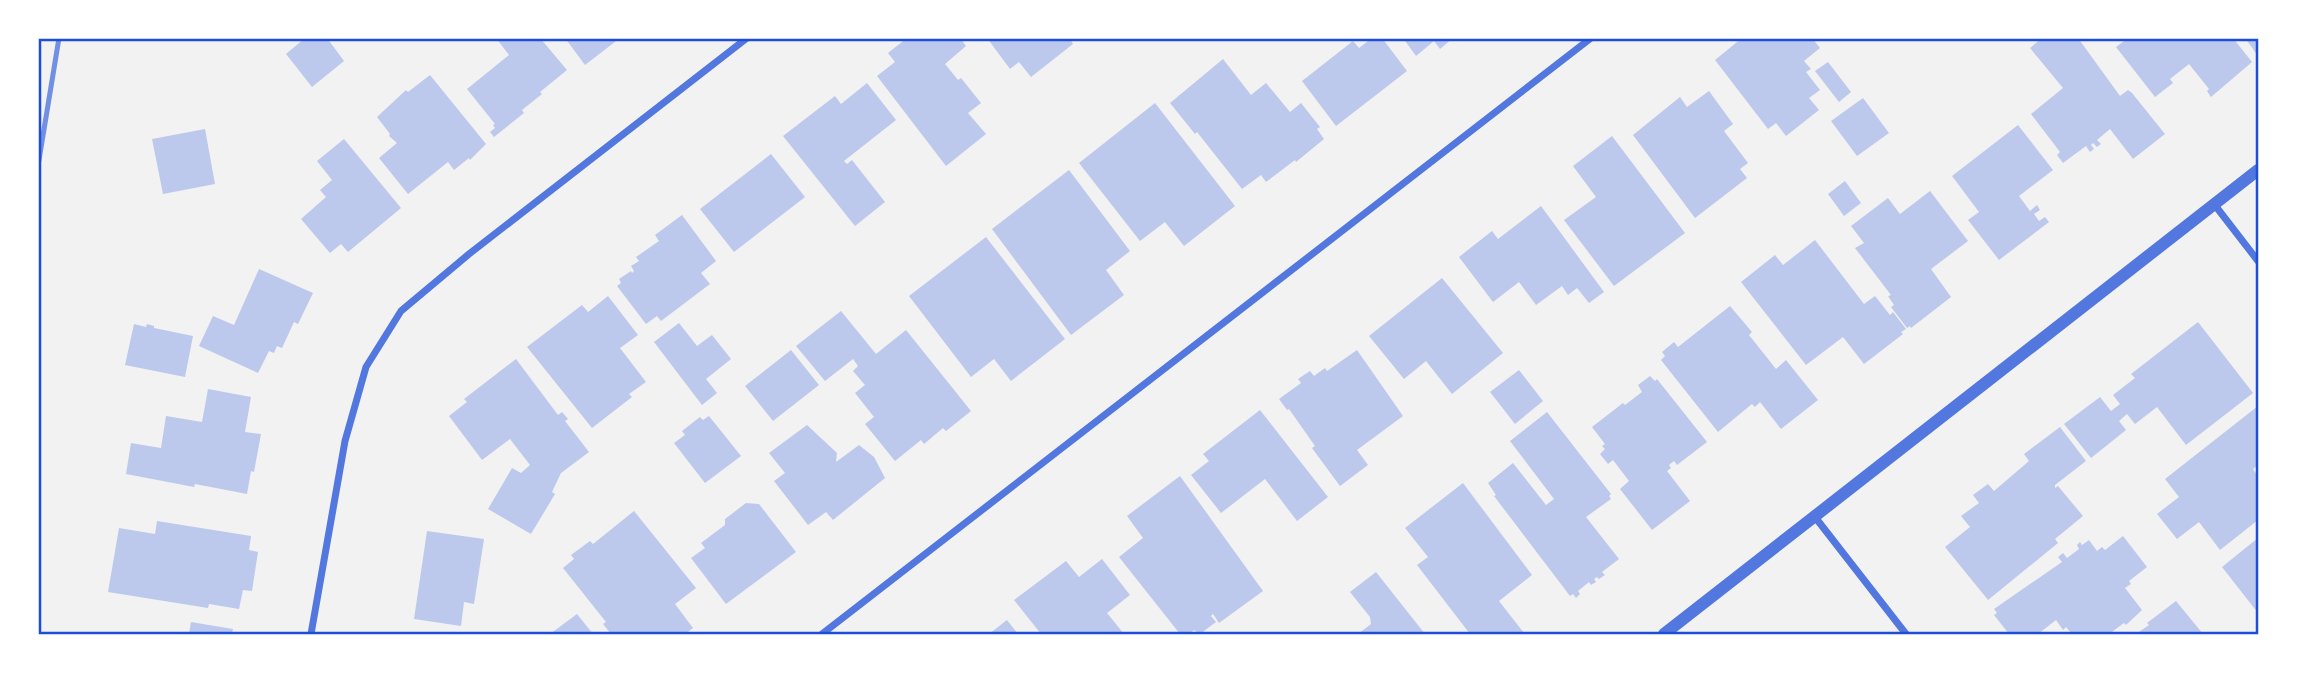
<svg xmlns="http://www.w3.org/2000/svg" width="2297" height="673" viewBox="0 0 2297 673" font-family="Montserrat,sans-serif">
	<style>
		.building { fill: #bdc9ec }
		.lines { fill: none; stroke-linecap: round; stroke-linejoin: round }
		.minor { stroke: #5277de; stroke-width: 7 }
		.tertiary { stroke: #5277de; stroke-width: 12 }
		.rail { stroke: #7290e2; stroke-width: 5 }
		.neatline { fill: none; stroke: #1d4ed8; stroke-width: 2.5 }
	</style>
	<rect width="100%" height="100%" fill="#f2f2f2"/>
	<g class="building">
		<polygon points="305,38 327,38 344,61 312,87 286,54"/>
		<polygon points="496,38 540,38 567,70 540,92 542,94 522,110 524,113 494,137 490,132 495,128 493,125 495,124 467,89 509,55"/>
		<polygon points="565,38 620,38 585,65"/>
		<polygon points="907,38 960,38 966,46 945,64 958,80 961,78 981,103 968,113 986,134 946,166 877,76 895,62 888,53"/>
		<polygon points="987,38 1070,38 1073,44 1031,77 1019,62 1010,69"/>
		<polygon points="1372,38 1382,38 1407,71 1336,126 1302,81 1353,41 1359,48"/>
		<polygon points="1403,38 1453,38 1440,49 1434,41 1416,56"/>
		<polygon points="1742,38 1812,38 1820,48 1804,61 1811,69 1806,72 1820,90 1809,98 1819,110 1786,136 1776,123 1768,129 1715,60"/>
		<polygon points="2042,38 2078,38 2120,96 2128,90 2132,93 2165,134 2133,159 2110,129 2097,140 2101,144 2097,147 2093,143 2091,145 2094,149 2090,152 2086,146 2063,163 2057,155 2060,152 2031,114 2063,88 2030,48"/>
		<polygon points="2128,38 2233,38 2252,62 2211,97 2207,91 2209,89 2189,64 2170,79 2173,83 2155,97 2116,47"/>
		<polygon points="2245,38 2258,38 2258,56"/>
		<polygon points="1223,59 1251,95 1266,83 1290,112 1301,103 1320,127 1317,129 1324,139 1296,162 1295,160 1266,182 1261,175 1242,189 1197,132 1195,134 1170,103"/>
		<polygon points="1828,62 1851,92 1839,102 1815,71"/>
		<polygon points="430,75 486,144 470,160 469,158 454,170 448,162 408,194 379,158 397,143 389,136 390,134 377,117 406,90 408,92"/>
		<polygon points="867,83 896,120 844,161 847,164 852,160 885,202 855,226 783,136 835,96 841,104"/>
		<polygon points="1709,91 1733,124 1724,131 1748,163 1740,169 1747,178 1695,218 1633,135 1680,97 1687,107"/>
		<polygon points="1863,98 1889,133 1857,156 1831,121"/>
		<polygon points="1155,103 1235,206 1184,246 1165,222 1140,241 1079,163"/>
		<polygon points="2018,125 2053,170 2019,196 2030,211 2037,205 2040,210 2034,214 2039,221 2045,217 2049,222 1999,260 1968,220 1979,212 1952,176"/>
		<polygon points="205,129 215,184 163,194 152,139"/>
		<polygon points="1612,136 1685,233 1614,286 1564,220 1596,197 1573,166"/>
		<polygon points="344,139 401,208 348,252 341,244 330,253 301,219 326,197 320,190 332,180 317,161"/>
		<polygon points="771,154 805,197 734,252 700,209"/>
		<polygon points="1069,170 1130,251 1106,270 1124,295 1071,335 992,229"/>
		<polygon points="1845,181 1861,203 1844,216 1828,194"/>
		<polygon points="1930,191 1968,241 1931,269 1951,297 1911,328 1910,326 1907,328 1891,307 1894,305 1888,296 1891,295 1855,248 1864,243 1851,226 1888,198 1900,214"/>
		<polygon points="1541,206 1604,292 1589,303 1577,288 1568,295 1562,286 1536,305 1519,282 1493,302 1459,257 1492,231 1498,239"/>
		<polygon points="682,215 716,261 701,273 710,284 661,321 657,316 646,324 617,286 621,283 619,279 631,271 632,273 634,271 631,266 639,261 636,257 659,241 655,235"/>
		<polygon points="986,237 1065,339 1011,381 994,359 971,377 909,296"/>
		<polygon points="1815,240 1864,304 1875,296 1890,315 1893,312 1906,329 1901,332 1903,334 1864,364 1843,337 1806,365 1741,282 1775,255 1783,265"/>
		<polygon points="259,269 313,293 298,324 294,322 282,348 277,346 274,353 269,351 258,373 199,346 213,316 234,325"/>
		<polygon points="1442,278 1503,353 1452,394 1426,361 1404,379 1369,336"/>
		<polygon points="608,296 638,335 620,348 646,382 629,394 632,397 592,428 527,347 582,305 588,312"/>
		<polygon points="1730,306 1752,332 1749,335 1776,369 1786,360 1818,400 1781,429 1760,402 1755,407 1752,404 1718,432 1661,360 1665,356 1662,352 1674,342 1678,347"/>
		<polygon points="841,311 876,354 906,330 971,411 946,431 943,428 924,444 921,440 895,461 865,424 874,417 855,393 865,385 853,371 858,366 853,359 825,381 796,346"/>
		<polygon points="2198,322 2253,393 2186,445 2157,407 2135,424 2127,414 2119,421 2126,430 2091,458 2064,424 2100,397 2111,411 2120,404 2113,395 2135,378 2131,374"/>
		<polygon points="679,323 697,346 712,335 731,359 706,379 717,393 702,405 654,342"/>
		<polygon points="134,324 146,327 147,324 154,326 154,328 193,336 185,377 125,365"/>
		<polygon points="791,350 819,385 773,421 745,386"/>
		<polygon points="1357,350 1403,416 1357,450 1368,465 1340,486 1312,448 1315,446 1289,409 1287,410 1279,399 1301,383 1298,379 1310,371 1314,376 1325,368 1327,371"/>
		<polygon points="516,359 558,415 562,412 568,419 565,421 589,452 561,473 552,492 555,494 531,534 488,509 512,468 521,473 530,465 510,439 482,460 449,416 467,402 464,399"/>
		<polygon points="1519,370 1543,401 1515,424 1490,392"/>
		<polygon points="1650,376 1655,381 1657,379 1707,442 1677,465 1674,461 1669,465 1671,468 1667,471 1690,501 1652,530 1620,489 1629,481 1613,460 1608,464 1600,454 1605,449 1602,446 1605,444 1592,427 1623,403 1625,405 1642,392 1638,385"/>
		<polygon points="208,389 251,397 245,432 261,434 254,472 251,471 247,494 195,484 194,487 126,474 131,443 161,448 166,416 202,422"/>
		<polygon points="2258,406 2258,465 2253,469 2257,475 2258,473 2258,520 2220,550 2199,522 2177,539 2157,514 2179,497 2165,479"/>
		<polygon points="1260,410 1328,497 1297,521 1265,479 1221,513 1191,475 1209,461 1203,454"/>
		<polygon points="1547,412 1611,494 1609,496 1611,499 1586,517 1619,559 1602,572 1605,575 1599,579 1597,577 1594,579 1596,582 1591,585 1589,582 1578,591 1580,594 1576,598 1573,594 1570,596 1494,496 1496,495 1488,483 1513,463 1546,505 1554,499 1510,441"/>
		<polygon points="709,416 741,456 705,483 674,443 685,435 682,431 700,417 703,420"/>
		<polygon points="807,425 837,453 836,462 859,445 874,457 885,478 833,520 826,512 808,525 774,481 785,473 769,453"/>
		<polygon points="2060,427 2086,461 2055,485 2055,488 2058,486 2083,516 2055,539 2058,543 1988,600 1945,547 1970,527 1961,516 1979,503 1973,495 1988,484 1994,491 2029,461 2024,454"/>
		<polygon points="1180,476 1263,591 1219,623 1213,614 1211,616 1216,622 1200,634 1194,630 1189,634 1180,634 1119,557 1143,538 1127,516"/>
		<polygon points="1463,483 1532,575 1499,601 1524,633 1522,634 1470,634 1417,565 1428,557 1405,528"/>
		<polygon points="746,503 759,504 796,552 726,604 691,558 705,548 701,543 725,525 725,519"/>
		<polygon points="634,511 696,588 675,604 693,628 685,634 611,634 603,624 606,622 563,568 574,559 571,555 590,541 593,544"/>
		<polygon points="157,521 251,536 249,550 258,552 252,591 243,590 239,609 209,604 208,608 108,592 119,528 155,534"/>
		<polygon points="427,531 484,539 474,604 464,602 461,626 414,619"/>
		<polygon points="2123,536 2147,567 2129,581 2131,584 2125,588 2142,610 2126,625 2124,623 2109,634 2072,634 2066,627 2063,630 2056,620 2038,634 2009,634 1994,615 1997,613 1994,609 2062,562 2058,557 2063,553 2067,558 2079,549 2077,545 2080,542 2082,545 2089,540 2097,551 2102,547 2105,550"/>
		<polygon points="2258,538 2258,613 2222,567"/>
		<polygon points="1102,559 1130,595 1107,613 1124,634 1041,634 1014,600 1066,561 1079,577"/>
		<polygon points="1376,572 1425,634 1358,634 1371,624 1370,617 1350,592"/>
		<polygon points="2176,601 2203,634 2136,634 2149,625 2147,623"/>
		<polygon points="577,614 593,634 550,634"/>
		<polygon points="1007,620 1018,634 989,634"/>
		<polygon points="191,622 233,629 232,634 189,634"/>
	</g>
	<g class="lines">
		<g class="minor">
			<polyline points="2214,204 2258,261"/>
			<polyline points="1815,517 1906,634"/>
			<polyline points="311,634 345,441 366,367 401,311 469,254 747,38"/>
			<polyline points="822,634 1591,38"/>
		</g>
		<polyline class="tertiary" points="1664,634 2258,170"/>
		<polyline class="rail" points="38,166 59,38"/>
	</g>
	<rect width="2297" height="673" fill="none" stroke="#ffffff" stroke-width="80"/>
	<rect x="40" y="40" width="2217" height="593" class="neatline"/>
</svg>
